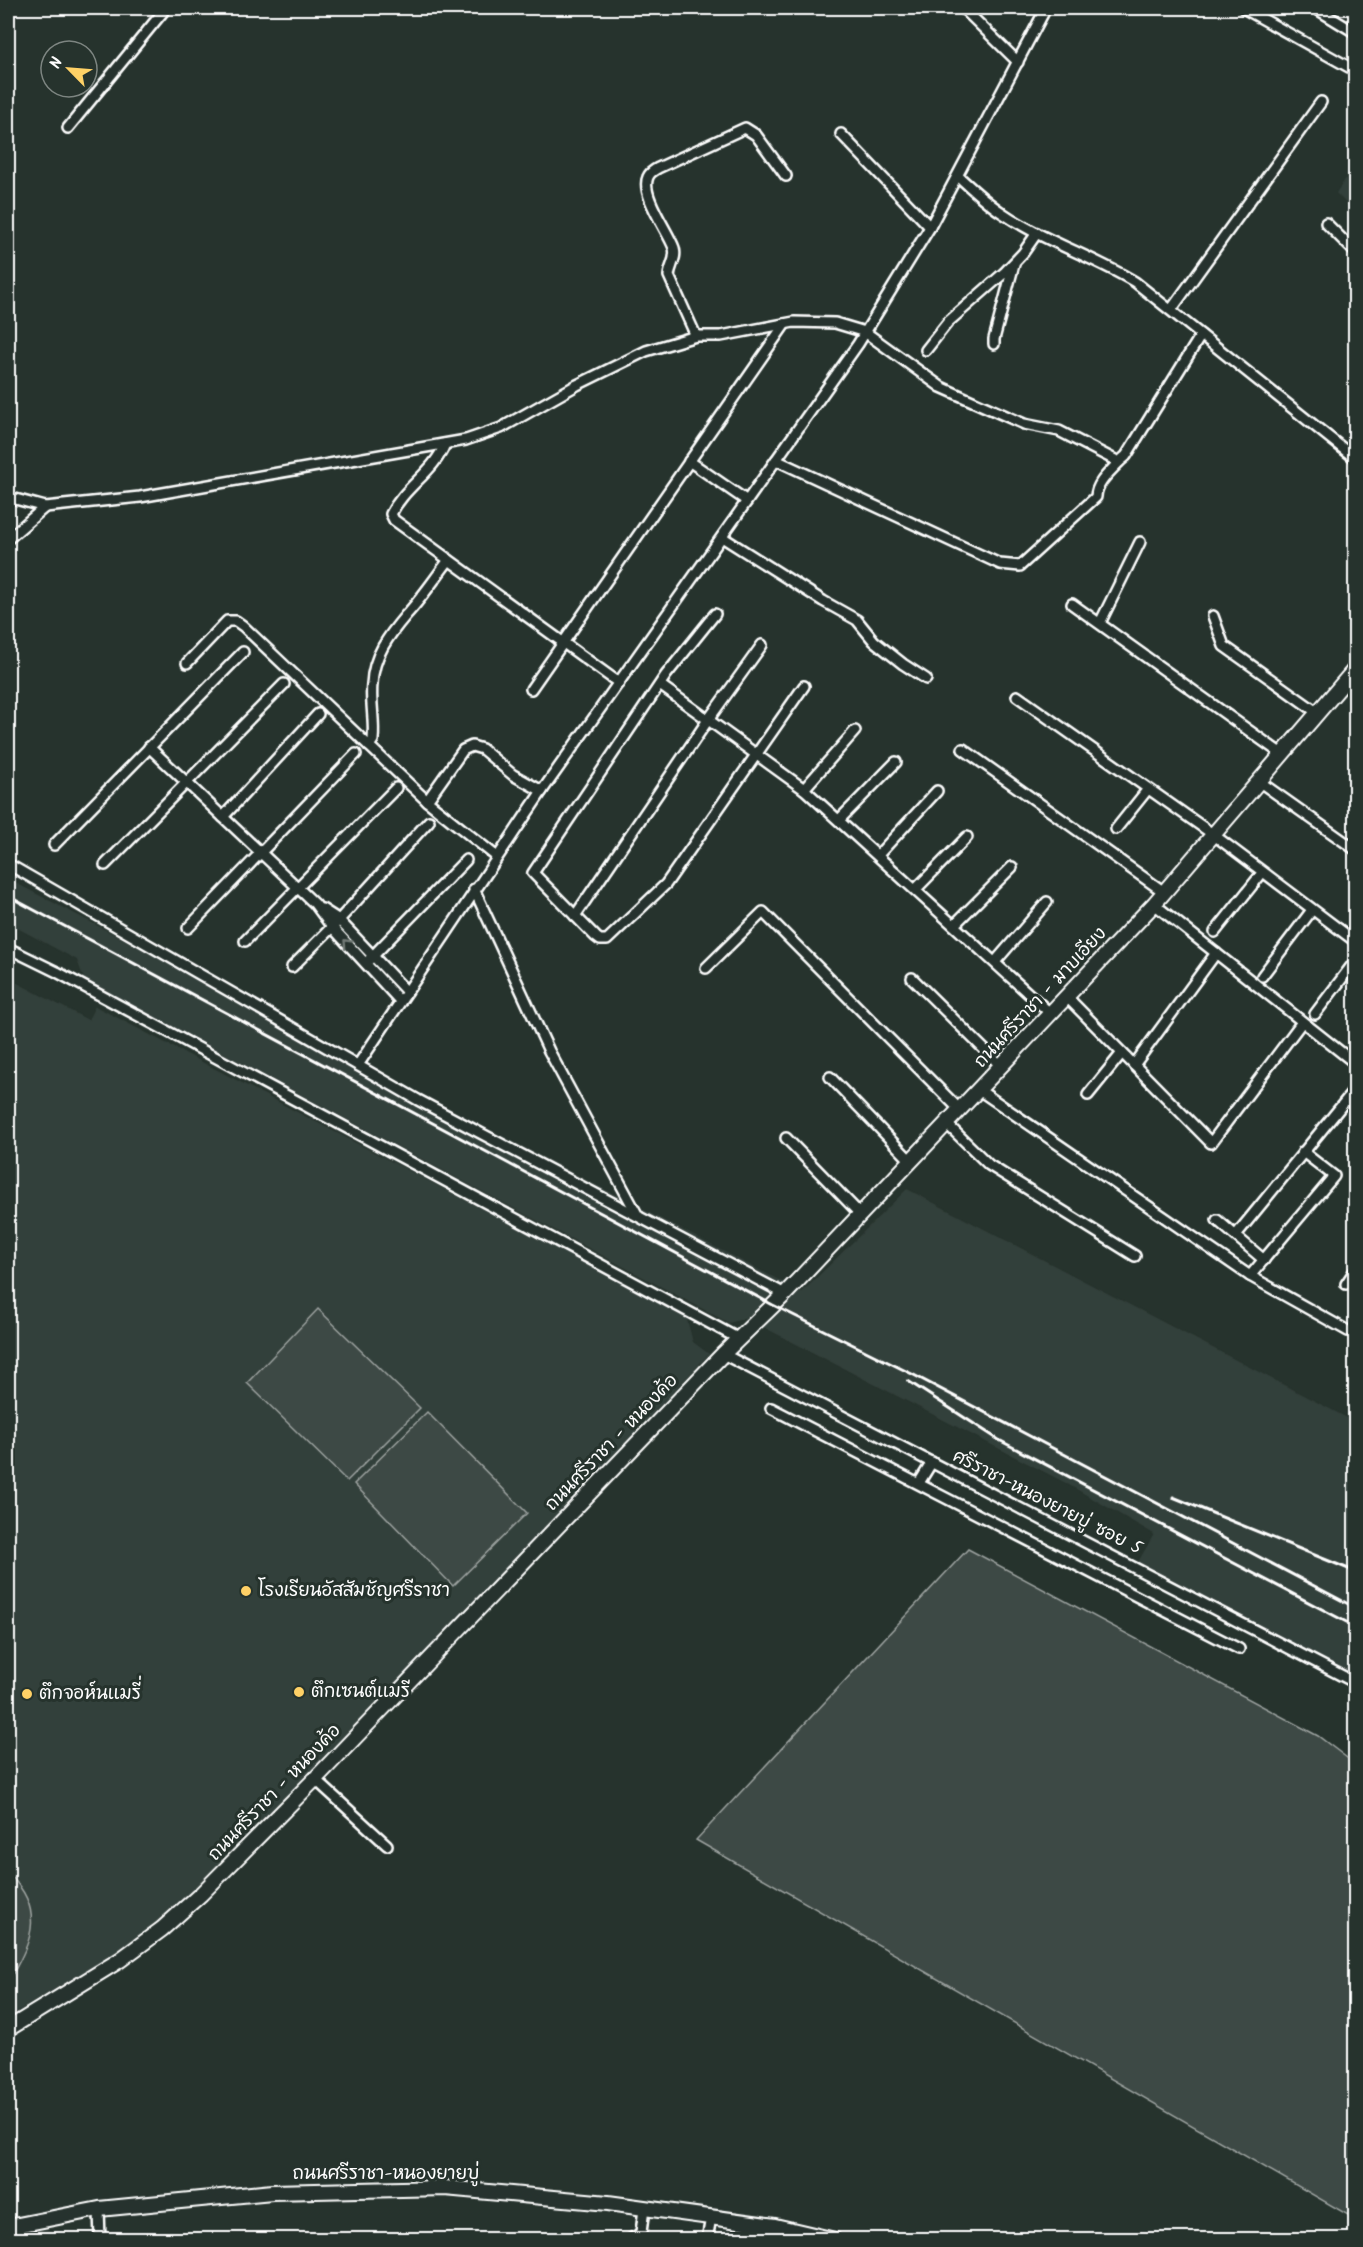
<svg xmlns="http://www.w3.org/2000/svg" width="1363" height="2247" viewBox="0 0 1363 2247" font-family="Kalam,'Playpen Sans Thai',sans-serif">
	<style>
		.built { fill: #333f3a }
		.green { fill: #3e4944; stroke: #9ea4a2; stroke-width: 1.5 }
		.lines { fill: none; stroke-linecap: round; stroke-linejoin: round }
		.minor-casing { stroke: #fff; stroke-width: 14 }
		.secondary-casing { stroke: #fff; stroke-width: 18 }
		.minor { stroke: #26332d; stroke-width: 9 }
		.secondary { stroke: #26332d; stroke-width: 14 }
		.rail { stroke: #fff; stroke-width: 3 }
		.oneway { stroke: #727a76 }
		.poi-dot { fill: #ffd166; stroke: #26332d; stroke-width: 2 }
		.labels { text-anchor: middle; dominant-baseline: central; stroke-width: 6; stroke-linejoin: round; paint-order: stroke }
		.street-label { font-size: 18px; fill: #fff; stroke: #26332d }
		.poi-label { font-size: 18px; fill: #fff; stroke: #26332d; text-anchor: start }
	</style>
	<rect width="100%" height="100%" fill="#26332d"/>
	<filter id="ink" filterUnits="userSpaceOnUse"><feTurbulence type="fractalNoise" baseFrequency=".0167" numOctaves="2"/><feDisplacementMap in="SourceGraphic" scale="12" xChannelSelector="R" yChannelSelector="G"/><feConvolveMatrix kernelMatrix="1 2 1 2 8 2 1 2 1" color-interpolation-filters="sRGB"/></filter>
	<g filter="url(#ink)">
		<g class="built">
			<polygon points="1355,165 1356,212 1355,212 1336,193"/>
			<polygon points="8,879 802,1292 907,1189 1355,1422 1355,1677 1138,1562 1154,1534 1064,1482 746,1318 729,1323 84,979 77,960 8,923"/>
			<polygon points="8,978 88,1020 95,1006 686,1316 693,1342 709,1354 260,1827 203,1884 136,1941 8,2017"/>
		</g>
		<g class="green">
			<polygon points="318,1309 420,1408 347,1481 247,1383"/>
			<polygon points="427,1412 527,1513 453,1586 354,1484"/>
			<polygon points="968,1549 1318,1736 1355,1764 1355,2219 696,1840"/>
			<path d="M 8,1873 C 13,1877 16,1882 20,1887 C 44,1920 26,1952 8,1982 Z"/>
		</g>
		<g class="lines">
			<defs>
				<g id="minor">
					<polyline points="963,8 1018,62"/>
					<polyline points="1243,8 1356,71"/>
					<polyline points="1315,8 1356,33"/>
					<polyline points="68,128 166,8"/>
					<polyline points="841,134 930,227"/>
					<path d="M 958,176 C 972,189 986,202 1001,212 C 1043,241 1092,256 1135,282 L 1356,459"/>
					<polyline points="1326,223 1356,253"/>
					<polyline points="1171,310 1321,102"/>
					<path d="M 696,336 L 669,276 C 670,265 677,259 674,248 C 668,231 640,194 648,177 C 650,172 654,170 658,168 L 745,128 L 756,135 L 786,176"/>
					<polyline points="994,344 994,339 1014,264"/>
					<polyline points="926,350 948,322 1004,273 1023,253 1037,233"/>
					<path d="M 445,444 C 434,472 404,487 391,514 L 394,520 L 619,683"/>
					<path d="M 776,460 L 1000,564 L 1020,566 L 1096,497 C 1096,483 1110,472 1119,462"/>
					<polyline points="689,461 747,501"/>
					<polyline points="8,497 45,507 140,497 466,440 501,428 577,385 646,351 696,336 721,336 794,322 835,323 865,332 941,387 1024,424 1059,431 1119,462 1126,456 1201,335"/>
					<polyline points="722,537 823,601 857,620 874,641 903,664 926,679"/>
					<polyline points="8,539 45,507"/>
					<polyline points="1072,604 1283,755"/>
					<polyline points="715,614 666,675 533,873 596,937 600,940 607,940 666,884 804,686"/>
					<polyline points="1213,616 1224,646 1318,713"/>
					<polyline points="1100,623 1140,542"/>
					<polyline points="187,663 227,621 236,621 243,626 427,801 497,857"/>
					<polyline points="660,685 804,789 1051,1014"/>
					<polyline points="531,689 785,324"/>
					<polyline points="1017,696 1214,835 1356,942"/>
					<path d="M 369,746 L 373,740 C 375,721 370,702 372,684 C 373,656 389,635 406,615 C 422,598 435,578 449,560"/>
					<polyline points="149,747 315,904 332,927 400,1001"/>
					<polyline points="963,749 1164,892"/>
					<polyline points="1260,782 1356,850"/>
					<polyline points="804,789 855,731"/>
					<polyline points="427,801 463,750 472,746 482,749 513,775 542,791"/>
					<polyline points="223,817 318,714"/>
					<polyline points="839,820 896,762"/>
					<polyline points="1116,829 1148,789"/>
					<polyline points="54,845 243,652"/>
					<polyline points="878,855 937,791"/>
					<polyline points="8,864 418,1100 785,1294"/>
					<polyline points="105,865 284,684"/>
					<polyline points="474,889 549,1051 638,1216"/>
					<polyline points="916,889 967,837"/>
					<polyline points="1154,904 1356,1064"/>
					<polyline points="322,909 339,920 407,992"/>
					<polyline points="575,916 708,720 762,645"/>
					<polyline points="954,925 1012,867"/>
					<polyline points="188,928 356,754"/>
					<polyline points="1215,932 1262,873"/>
					<polyline points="245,941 396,788"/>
					<polyline points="8,948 57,972 739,1339"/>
					<polyline points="995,962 1047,902"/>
					<polyline points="366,963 466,860"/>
					<polyline points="292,967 339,920 429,821"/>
					<polyline points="706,968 763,912 960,1110"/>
					<polyline points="1262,976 1312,910"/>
					<polyline points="912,978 1001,1066"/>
					<polyline points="1067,997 1211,1143 1302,1022"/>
					<polyline points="1315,1014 1356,960"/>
					<polyline points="358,1065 542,791 858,344 930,227 1046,8"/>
					<polyline points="1134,1065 1216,953"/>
					<polyline points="830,1077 911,1161"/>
					<polyline points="979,1090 1250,1276 1348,1331"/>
					<polyline points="1088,1095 1122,1053"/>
					<polyline points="947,1124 989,1165 1135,1256"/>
					<polyline points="786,1138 861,1215"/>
					<polyline points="1217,1220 1264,1260"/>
					<polyline points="1236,1235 1356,1088"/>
					<polyline points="1250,1276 1334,1176 1303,1152"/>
					<polyline points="1346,1284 1356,1269"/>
					<polyline points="723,1354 1356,1683"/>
					<polyline points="771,1408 1239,1649"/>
					<polyline points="919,1483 932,1462"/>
					<polyline points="315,1779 387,1845"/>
					<polyline points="99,2209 100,2240"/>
					<polyline points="16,2225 17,2240"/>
					<polyline points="629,2240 640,2234"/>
					<polyline points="640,2240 644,2209"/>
					<polyline points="707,2240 711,2217"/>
					<polyline points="773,2240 775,2226"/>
				</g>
				<g id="secondary">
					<polyline points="8,2029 120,1960 162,1929 201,1894 315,1779 723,1354 785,1294 1154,904 1356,668"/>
					<polyline points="8,2227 99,2209 272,2192 445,2188 608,2203 775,2226 835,2240"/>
				</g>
			</defs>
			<use href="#minor" class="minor-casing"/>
			<use href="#secondary" class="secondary-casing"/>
			<use href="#minor" class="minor"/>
			<use href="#secondary" class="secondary"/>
			<g class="rail">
				<polyline points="8,896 773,1305 912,1374 1356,1608"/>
				<polyline points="908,1381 999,1440 1356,1627"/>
				<polyline points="1173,1497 1356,1572"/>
			</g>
		</g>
		<defs><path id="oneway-chevron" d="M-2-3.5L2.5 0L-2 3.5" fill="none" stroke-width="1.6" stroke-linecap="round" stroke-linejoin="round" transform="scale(1.5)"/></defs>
		<use class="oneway" href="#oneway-chevron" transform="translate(347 943) rotate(-133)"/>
	</g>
	<g class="poi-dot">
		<circle cx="246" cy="1591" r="6"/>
		<circle cx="299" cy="1692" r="6"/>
		<circle cx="27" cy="1694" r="6"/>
	</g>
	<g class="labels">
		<g class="street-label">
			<text transform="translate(1041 998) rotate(-47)">ถนนศรีราชา - มาบเอียง</text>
			<text transform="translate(612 1443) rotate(-46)">ถนนศรีราชา - หนองค้อ</text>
			<text transform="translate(1047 1503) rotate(27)">ศรีราชา-หนองยายบู่ ซอย 5</text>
			<text transform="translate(275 1793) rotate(-46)">ถนนศรีราชา - หนองค้อ</text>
			<text x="386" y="2174">ถนนศรีราชา-หนองยายบู่</text>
		</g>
		<g class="poi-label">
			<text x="258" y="1591">โรงเรียนอัสสัมชัญศรีราชา</text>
			<text x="311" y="1692">ตึกเซนต์แมรี</text>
			<text x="39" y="1694">ตึกจอห์นแมรี่</text>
		</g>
	</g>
	<rect width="1363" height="2247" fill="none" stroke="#26332d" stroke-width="30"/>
	<rect x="15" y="15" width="1333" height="2217" fill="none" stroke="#fff" stroke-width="2" filter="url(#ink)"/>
	<g transform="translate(69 69) rotate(295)"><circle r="28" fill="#26332d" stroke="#7d8581" stroke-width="1.5"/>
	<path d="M0-4.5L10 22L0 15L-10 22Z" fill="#ffd166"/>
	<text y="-9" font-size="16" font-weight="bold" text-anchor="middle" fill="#ffffff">N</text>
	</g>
</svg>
